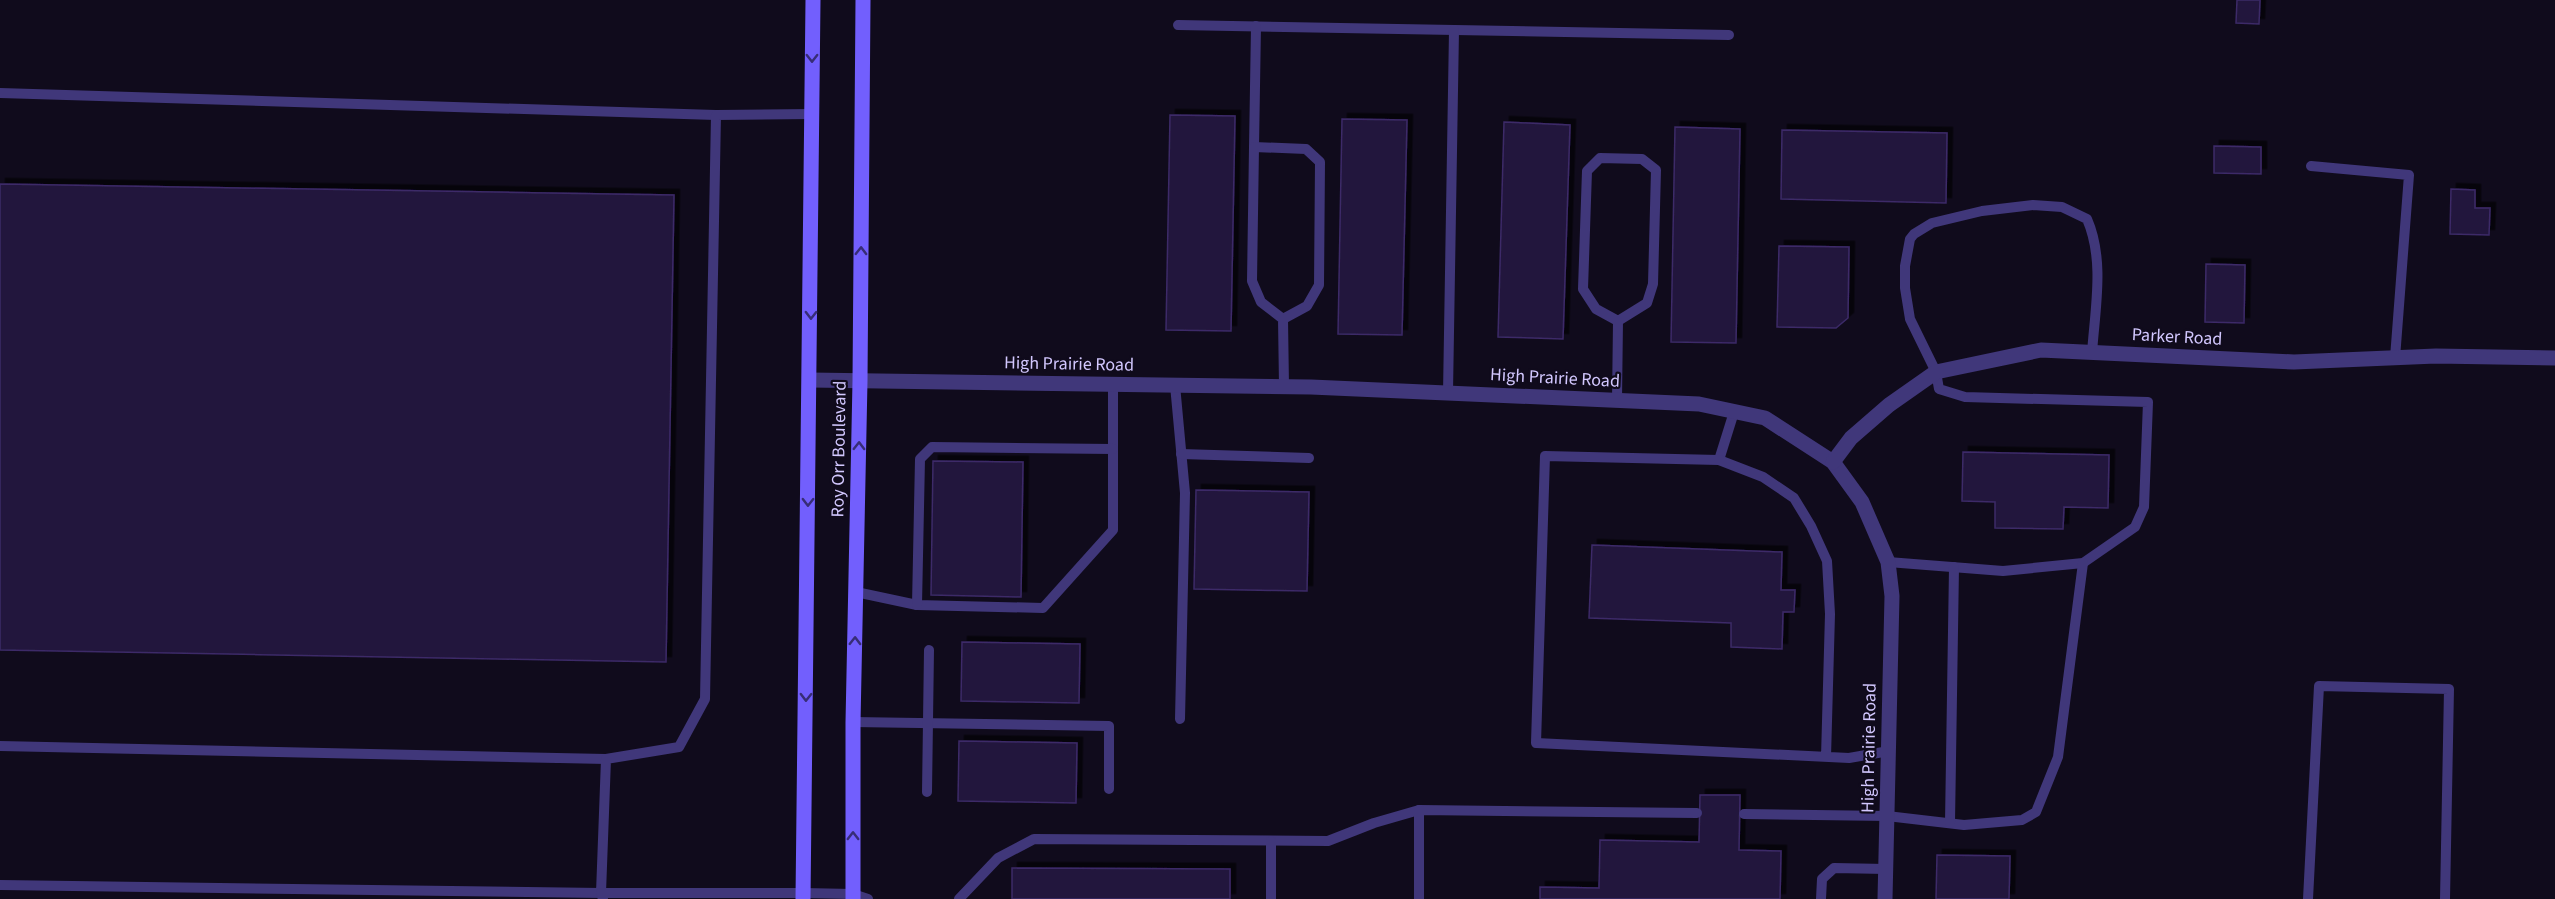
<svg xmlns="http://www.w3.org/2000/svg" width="2555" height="899" viewBox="0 0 2555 899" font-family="'Source Sans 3',sans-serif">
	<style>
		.building { fill: #23183c; stroke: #3c2a68; stroke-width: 1.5; filter: url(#shadow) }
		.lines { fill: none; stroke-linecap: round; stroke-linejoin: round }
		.lane { stroke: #40377a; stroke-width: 10 }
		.street { stroke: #40377a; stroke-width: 15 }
		.secondary { stroke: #725ffd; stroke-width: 15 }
		.oneway { stroke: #372d76 }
		.labels { text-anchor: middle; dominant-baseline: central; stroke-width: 4.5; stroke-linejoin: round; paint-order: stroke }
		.street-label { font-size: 18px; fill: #d2c7fe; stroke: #100b1c }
	</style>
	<defs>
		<filter id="shadow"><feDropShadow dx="5.5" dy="-5.5" stdDeviation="0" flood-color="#0009"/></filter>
	</defs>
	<rect width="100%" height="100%" fill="#100b1c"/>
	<g class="building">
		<polygon points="2237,0 2260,0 2259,24 2236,23"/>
		<polygon points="1170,115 1235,116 1231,331 1166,330"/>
		<polygon points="1342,119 1407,120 1402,335 1338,334"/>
		<polygon points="1504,122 1570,125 1563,339 1498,337"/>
		<polygon points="1675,127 1740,129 1736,343 1671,342"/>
		<polygon points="1782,130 1947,133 1946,203 1781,199"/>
		<polygon points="2214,146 2261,147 2261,174 2214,173"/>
		<polygon points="0,184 674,195 666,662 0,650"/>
		<polygon points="2451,189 2475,190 2475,208 2490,208 2489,235 2450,234"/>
		<polygon points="1779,246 1849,247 1848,318 1836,328 1777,327"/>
		<polygon points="2206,264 2245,265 2244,323 2205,322"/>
		<polygon points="1963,452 2109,455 2108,508 2064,507 2063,529 1995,528 1995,502 1962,501"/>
		<polygon points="933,461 1023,462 1021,597 931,595"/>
		<polygon points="1196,490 1309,492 1307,591 1194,589"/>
		<polygon points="1592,545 1782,552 1781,590 1795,590 1794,612 1783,612 1782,649 1731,647 1731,623 1589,618"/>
		<polygon points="962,642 1080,644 1079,703 961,701"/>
		<polygon points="959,741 1077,743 1076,803 958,801"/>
		<polygon points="1700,795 1740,795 1739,850 1781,851 1780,899 1540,899 1540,887 1599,888 1600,840 1699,842"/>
		<polygon points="1937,855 2010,856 2009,899 1936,899"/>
		<polygon points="1012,868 1230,869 1230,899 1012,899"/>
	</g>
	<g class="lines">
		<g class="lane">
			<polyline points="1178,25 1729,35"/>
			<polyline points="0,93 716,115"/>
			<polyline points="1254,147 1256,26"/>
			<polyline points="2311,166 2409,175 2395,358"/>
			<polyline points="1283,319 1261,302 1252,281 1254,147 1306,149 1320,162 1319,285 1307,306 1283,319 1284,386"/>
			<polyline points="1175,385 1185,493 1180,719"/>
			<polyline points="1448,393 1454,30"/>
			<polyline points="1617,400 1618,321 1647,303 1653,284 1656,170 1642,159 1600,158 1587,171 1583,289 1596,309 1618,321"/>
			<polyline points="1181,454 1309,458"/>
			<polyline points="1719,460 1734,412"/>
			<path d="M 1888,562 L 2003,571 L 2083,563 L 2135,527 L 2144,507 L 2148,402 L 1965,397 L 1939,389 L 1936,372 L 1910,319 L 1905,288 L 1905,266 L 1910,239 L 1914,234 L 1932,223 L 1982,211 L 2033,205 L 2062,207 L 2087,219 C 2105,260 2095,309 2092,353"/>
			<polyline points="856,592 917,605 1043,608 1113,530 1113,384"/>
			<polyline points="917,605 920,459 932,447 1113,449"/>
			<polyline points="853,722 1109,726 1109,789"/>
			<polyline points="0,746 606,759"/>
			<polyline points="1826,757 1830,614 1827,561 1811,526 1794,498 1763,477 1719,460 1545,456 1536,743 1849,758 1889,751"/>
			<polyline points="927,792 929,650"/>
			<polyline points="1744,814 1887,816 1964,825 2022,820 2036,812 2058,757 2083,563"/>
			<polyline points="1950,823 1954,567"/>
			<polyline points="0,885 601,893 606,759 679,747 705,699 716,115 812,114"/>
			<polyline points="603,899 601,893 803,893 853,894 868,899"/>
			<polyline points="959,899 998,858 1034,839 1328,841 1374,823 1419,810 1697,813"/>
			<polyline points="1271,899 1271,841"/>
			<polyline points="1419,899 1419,810"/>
			<polyline points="1821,899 1822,879 1834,868 1886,869"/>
			<polyline points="2308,899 2319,686 2449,689 2445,899"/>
		</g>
		<g class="street">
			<polyline points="810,380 1311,387 1699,404 1765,418 1833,462 1862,502 1888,562 1892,596 1885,899"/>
			<polyline points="1833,462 1851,438 1889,405 1936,372 2041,350 2294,362 2436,356 2555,358"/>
		</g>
		<g class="secondary">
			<polyline points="803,899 813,0"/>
			<polyline points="853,899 853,722 860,381 863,0"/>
		</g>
	</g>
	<defs><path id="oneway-chevron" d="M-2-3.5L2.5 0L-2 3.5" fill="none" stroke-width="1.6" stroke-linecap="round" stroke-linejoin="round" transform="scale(1.5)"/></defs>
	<g class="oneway">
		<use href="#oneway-chevron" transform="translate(812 58) rotate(90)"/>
		<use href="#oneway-chevron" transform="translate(861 251) rotate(-89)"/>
		<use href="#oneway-chevron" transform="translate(811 315) rotate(91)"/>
		<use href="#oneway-chevron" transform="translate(859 446) rotate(-89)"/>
		<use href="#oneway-chevron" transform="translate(808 502) rotate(91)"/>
		<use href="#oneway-chevron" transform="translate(855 641) rotate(-89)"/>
		<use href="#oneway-chevron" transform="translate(806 697) rotate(91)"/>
		<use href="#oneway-chevron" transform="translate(853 836) rotate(-90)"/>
	</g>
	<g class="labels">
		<g class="street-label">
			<text transform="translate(2177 337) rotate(3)">Parker Road</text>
			<text transform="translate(1069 364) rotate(1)">High Prairie Road</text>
			<text transform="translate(1555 378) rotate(3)">High Prairie Road</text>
			<text transform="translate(839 449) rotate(-89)">Roy Orr Boulevard</text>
			<text transform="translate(1869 748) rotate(-89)">High Prairie Road</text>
		</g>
	</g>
</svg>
